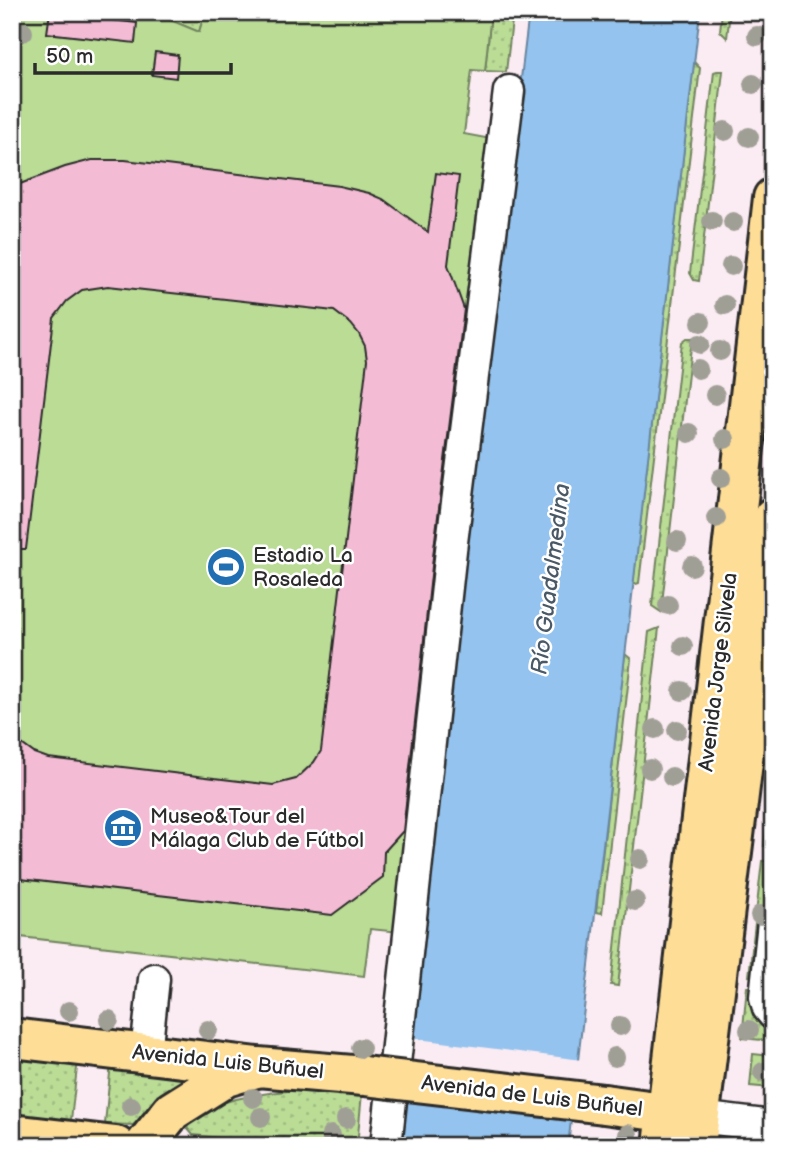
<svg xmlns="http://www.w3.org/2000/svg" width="785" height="1158" viewBox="0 0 785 1158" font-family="'Balsamiq Sans',sans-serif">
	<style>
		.grass { fill: url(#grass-dots); stroke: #728460; stroke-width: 2 }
		.park { fill: #badc95; stroke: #728460; stroke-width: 2 }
		.water { fill: #93c3ee; stroke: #6986a0; stroke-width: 2 }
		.pier { fill: #fbebf2 }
		.building { fill: #f3bcd4; stroke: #2b2b2b; stroke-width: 2 }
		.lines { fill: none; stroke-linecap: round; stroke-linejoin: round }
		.minor-casing { stroke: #2b2b2b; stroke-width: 35 }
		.major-casing { stroke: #2b2b2b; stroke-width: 44 }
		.minor { stroke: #fff; stroke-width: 30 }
		.major { stroke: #fedd96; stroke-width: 38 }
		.major-bridge-casing { stroke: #2b2b2b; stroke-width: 44; stroke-linecap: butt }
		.major-bridge { stroke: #fedd96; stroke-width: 38 }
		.tree { fill: #a09f96 }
		.labels { text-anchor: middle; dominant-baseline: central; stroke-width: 5; stroke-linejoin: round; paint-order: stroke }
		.poi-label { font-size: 21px; fill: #2b2b2b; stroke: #fff; text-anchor: start }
		.street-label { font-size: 21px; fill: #2b2b2b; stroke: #fff }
		.water-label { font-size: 23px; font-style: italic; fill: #4a5966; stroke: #fff }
	</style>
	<defs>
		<pattern id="grass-dots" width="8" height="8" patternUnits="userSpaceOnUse" patternTransform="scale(1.75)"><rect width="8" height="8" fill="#badc95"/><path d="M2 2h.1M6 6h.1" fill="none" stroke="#a0bd81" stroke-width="1.8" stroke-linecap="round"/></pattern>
	</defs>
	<rect width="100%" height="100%" fill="#fbebf2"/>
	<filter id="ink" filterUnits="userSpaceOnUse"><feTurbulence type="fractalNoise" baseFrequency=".0143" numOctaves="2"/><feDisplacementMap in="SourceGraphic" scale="14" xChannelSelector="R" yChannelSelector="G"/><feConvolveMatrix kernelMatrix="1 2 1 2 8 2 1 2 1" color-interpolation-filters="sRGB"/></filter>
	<g filter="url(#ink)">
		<g class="grass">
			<polygon points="151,12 205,12 199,32"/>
			<polygon points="491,12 513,12 506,72 485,71"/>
			<polygon points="722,12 730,12 727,38 720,31"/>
			<polygon points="694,62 700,68 639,583 633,585"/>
			<polygon points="717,71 723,71 699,281 694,280 690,273 714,72"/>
			<polygon points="687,338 692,338 661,612 652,606 682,342"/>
			<polygon points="659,628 618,986 611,985 649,632"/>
			<polygon points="625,654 631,659 602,913 596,912"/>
			<polygon points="773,765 773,847 758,977 749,976 762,861 769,861 770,847 764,846"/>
			<path d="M 747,987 L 756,988 C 754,1007 751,1024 773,1032 L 773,1041 L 742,1038 Z"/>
			<polygon points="12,1052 78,1059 71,1120 12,1114"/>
			<polygon points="753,1054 773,1056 773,1088 750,1086"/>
			<polygon points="111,1063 189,1076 188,1080 133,1125 105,1124"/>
			<path d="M 300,1090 L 362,1093 L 357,1146 L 291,1146 L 193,1135 L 187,1128 C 200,1098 272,1092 300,1090 Z"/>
		</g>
		<polygon class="park" points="12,12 151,12 199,32 205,12 491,12 485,71 472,70 464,134 491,139 400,932 370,929 364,976 12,936 12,74 16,74 21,32 12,31"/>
		<polygon class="water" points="529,12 700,12 568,1146 393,1146"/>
		<polygon class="pier" points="402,1037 582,1060 575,1120 395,1098"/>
		<g class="building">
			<polygon points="50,12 69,12 69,15 137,23 135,43 47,33"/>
			<polygon points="155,52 178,55 176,78 152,75"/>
			<polygon points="92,160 125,160 339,186 369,193 383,199 428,232 436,173 459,176 448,265 464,309 434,548 403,831 384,852 383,877 332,915 12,878 12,737 34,753 48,758 273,785 296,779 314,762 321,751 367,360 365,346 359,334 351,324 334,311 108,286 82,290 67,301 54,318 26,549 12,549 12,187 65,167"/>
		</g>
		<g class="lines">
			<defs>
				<g id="minor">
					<polyline points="773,922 765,997 768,1008 773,1014"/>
					<polyline points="146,1053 154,979"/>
					<polyline points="699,1117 773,1126"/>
					<polyline points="386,1146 451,550 509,91"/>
				</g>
				<g id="major">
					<polyline points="12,1038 258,1067 364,1076"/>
					<polyline points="604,1104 693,1116"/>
					<polyline points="12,1134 116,1146"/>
					<polyline points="144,1146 172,1111 226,1077 256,1068"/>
					<polyline points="663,1146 773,198"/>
					<polyline points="696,1146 773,517"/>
				</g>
			</defs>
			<use href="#minor" class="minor-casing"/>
			<use href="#major" class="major-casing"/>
			<use href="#minor" class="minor"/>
			<use href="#major" class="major"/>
			<defs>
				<polyline id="major-bridge" points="364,1076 604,1104"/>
			</defs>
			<use href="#major-bridge" class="major-bridge-casing"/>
			<use href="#major-bridge" class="major-bridge"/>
		</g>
		<g class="tree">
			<circle cx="23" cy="32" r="10"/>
			<circle cx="757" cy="36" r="10"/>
			<circle cx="753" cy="84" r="10"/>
			<circle cx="725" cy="131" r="10"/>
			<circle cx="749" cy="137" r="10"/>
			<circle cx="712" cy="221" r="10"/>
			<circle cx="733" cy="222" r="10"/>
			<circle cx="731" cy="266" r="10"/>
			<circle cx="725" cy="305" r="10"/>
			<circle cx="701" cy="322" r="10"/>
			<circle cx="700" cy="344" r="10"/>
			<circle cx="720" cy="351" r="10"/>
			<circle cx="698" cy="369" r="10"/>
			<circle cx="715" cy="395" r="10"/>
			<circle cx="689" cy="433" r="10"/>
			<circle cx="725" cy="439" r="10"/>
			<circle cx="721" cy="478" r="10"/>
			<circle cx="716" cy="518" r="10"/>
			<circle cx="677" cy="541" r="10"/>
			<circle cx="692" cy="566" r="10"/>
			<circle cx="668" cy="605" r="10"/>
			<circle cx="683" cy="646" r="10"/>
			<circle cx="682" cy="691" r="10"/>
			<circle cx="655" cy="729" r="10"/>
			<circle cx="677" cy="730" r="10"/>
			<circle cx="650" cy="769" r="10"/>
			<circle cx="672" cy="777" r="10"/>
			<circle cx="640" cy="859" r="10"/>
			<circle cx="635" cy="901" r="10"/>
			<circle cx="760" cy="915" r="10"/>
			<circle cx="69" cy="1011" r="10"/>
			<circle cx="109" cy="1020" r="10"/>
			<circle cx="620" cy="1026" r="10"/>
			<circle cx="208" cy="1030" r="10"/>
			<circle cx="749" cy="1030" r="10"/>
			<circle cx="361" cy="1048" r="10"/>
			<circle cx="615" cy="1057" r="10"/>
			<circle cx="763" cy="1072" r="10"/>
			<circle cx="253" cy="1098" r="10"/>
			<circle cx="131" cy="1106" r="10"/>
			<circle cx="261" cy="1117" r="10"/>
			<circle cx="346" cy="1119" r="10"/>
			<circle cx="628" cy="1134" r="10"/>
			<circle cx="331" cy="1135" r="10"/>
		</g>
	</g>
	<defs>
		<symbol id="stadium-disc" viewBox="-11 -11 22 22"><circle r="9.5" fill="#1f6fb2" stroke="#fff"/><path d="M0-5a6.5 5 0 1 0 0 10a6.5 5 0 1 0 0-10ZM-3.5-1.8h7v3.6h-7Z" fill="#fff"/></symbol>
		<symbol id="museum-disc" viewBox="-11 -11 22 22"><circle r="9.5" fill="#1f6fb2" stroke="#fff"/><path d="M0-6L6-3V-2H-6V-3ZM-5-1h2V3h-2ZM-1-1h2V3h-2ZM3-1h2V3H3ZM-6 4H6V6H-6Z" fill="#fff"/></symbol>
	</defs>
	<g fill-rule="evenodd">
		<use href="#stadium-disc" x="204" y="545" width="44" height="44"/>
		<use href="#museum-disc" x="101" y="806" width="44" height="44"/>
	</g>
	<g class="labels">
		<g class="poi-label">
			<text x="253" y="555">Estadio La<tspan x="253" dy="24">Rosaleda</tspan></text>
			<text x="150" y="816">Museo&amp;Tour del<tspan x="150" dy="24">Málaga Club de Fútbol</tspan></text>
		</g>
		<g class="street-label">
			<text transform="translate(718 672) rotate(-83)">Avenida Jorge Silvela</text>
			<text transform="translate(228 1062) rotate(6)">Avenida Luis Buñuel</text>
			<text transform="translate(532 1096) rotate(7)">Avenida de Luis Buñuel</text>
		</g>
		<g class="water-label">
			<text transform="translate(551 579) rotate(-83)">Río Guadalmedina</text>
		</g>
	</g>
	<rect width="785" height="1158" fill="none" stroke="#fff" stroke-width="42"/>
	<rect x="21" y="21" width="743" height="1116" fill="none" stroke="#2b2b2b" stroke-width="2.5" filter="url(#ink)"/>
	<path d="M35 63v10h196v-10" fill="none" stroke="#2b2b2b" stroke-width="3.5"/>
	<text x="46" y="63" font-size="21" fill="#2b2b2b" stroke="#ffffff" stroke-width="5" paint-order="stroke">50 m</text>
</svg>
